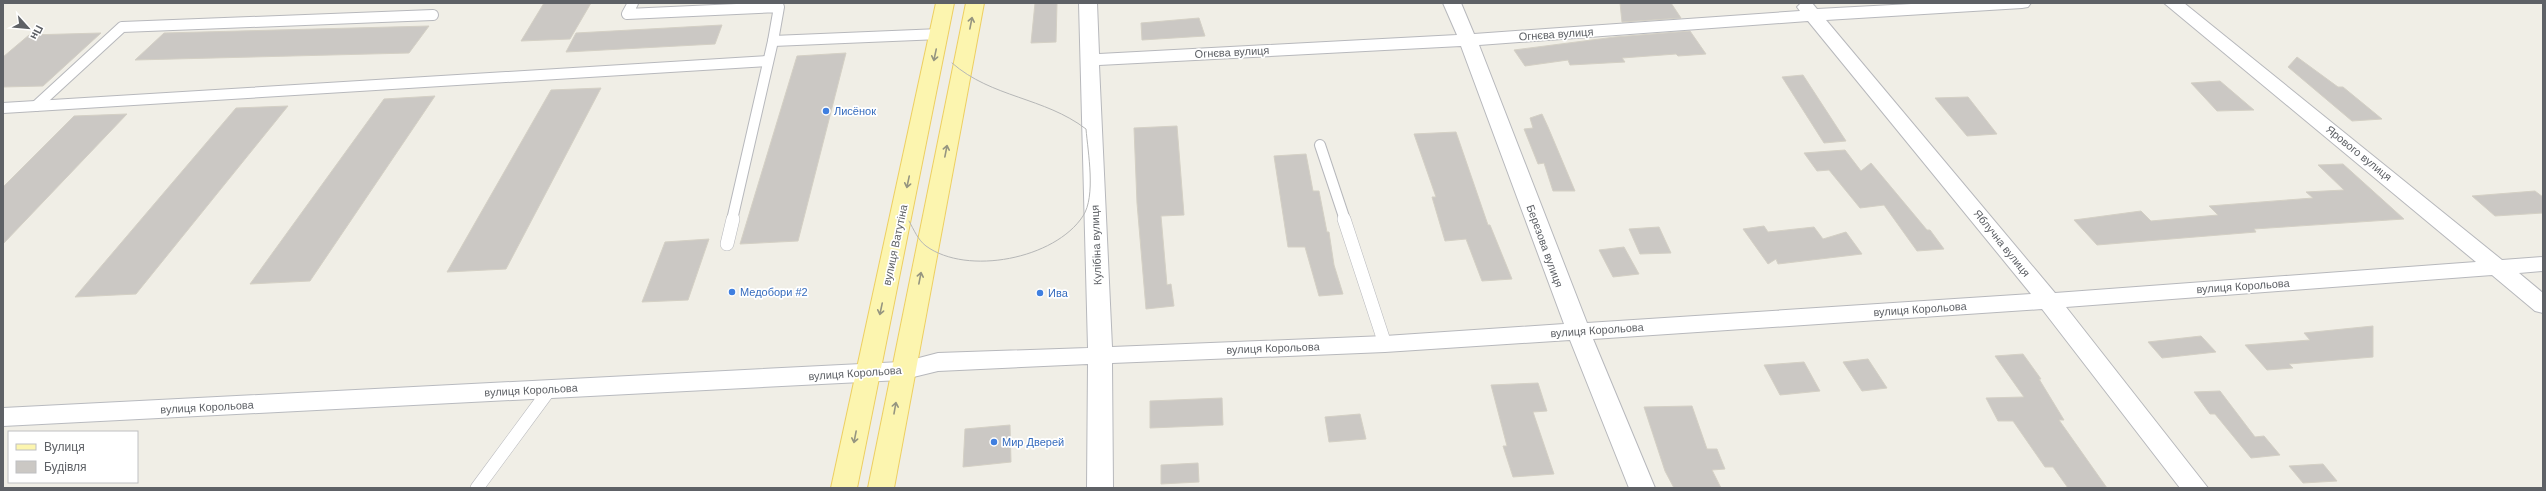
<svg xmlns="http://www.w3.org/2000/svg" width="2546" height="491" viewBox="0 0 2546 491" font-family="Helvetica,sans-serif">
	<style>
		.building { fill: #cbc8c4; stroke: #d4d0c5 }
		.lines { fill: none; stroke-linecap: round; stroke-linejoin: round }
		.lane-far1-casing { stroke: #b7b8bc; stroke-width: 12 }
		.lane-casing { stroke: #b7b8bc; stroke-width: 14 }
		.street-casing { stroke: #b7b8bc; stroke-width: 2 }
		.secondary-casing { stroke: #b8babf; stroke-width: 2 }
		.primary-casing { stroke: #edcf62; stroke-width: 2 }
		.lane-far1 { stroke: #fff; stroke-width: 10 }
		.lane { stroke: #fff; stroke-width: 13 }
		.street { fill: #fff; fill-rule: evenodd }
		.secondary { fill: #fff; fill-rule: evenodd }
		.primary { fill: #fcf5af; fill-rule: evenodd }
		.tram { stroke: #b6b7b7; stroke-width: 1 }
		.oneway { stroke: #959580 }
		.shop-dot { fill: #3f7fe0; stroke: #fff; stroke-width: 1.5 }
		.labels { text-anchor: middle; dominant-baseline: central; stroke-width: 3.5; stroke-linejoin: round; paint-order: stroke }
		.street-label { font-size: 11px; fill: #5e6166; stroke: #fff }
		.shop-label { font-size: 11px; fill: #366cbe; stroke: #fff; text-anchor: start }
	</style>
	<rect width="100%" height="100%" fill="#f0eee6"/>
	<g class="building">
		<polygon points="544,3 591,3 570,39 521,41"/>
		<polygon points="1035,3 1057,3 1056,42 1031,43"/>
		<polygon points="1620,3 1671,3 1681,18 1622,22"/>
		<polygon points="1199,18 1205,36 1142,40 1141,23"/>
		<polygon points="722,25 715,44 566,52 576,33"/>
		<polygon points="429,26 409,53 135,60 164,33"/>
		<polygon points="1690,31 1706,54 1678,56 1676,54 1622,58 1625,62 1570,65 1568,60 1525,66 1514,50 1615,37"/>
		<polygon points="101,33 43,86 3,87 3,57 29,35"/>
		<polygon points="846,53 798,241 740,244 797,56"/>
		<polygon points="2297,57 2338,87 2343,87 2382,119 2352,121 2288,67"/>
		<polygon points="1803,75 1846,141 1824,143 1782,77"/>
		<polygon points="2220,81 2254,110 2217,111 2191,83"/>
		<polygon points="601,88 506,269 447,272 551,90"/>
		<polygon points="435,96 310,281 250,284 384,99"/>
		<polygon points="1968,97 1997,134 1967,136 1935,98"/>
		<polygon points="288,106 136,294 75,297 236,108"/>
		<polygon points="127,114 3,244 3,187 74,116"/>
		<polygon points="1542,114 1548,127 1575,191 1553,191 1544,163 1538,164 1524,129 1533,128 1530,118"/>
		<polygon points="1177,126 1184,215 1161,216 1167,285 1171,284 1174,306 1146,309 1137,203 1134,128"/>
		<polygon points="1456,132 1488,225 1490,225 1512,279 1482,281 1466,239 1445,241 1432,197 1436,197 1414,134"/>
		<polygon points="1845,150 1861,171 1871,163 1927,230 1930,230 1944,249 1917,251 1884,205 1860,208 1829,170 1817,171 1804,153"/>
		<polygon points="1306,154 1313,191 1319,191 1327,232 1329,232 1334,265 1343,294 1319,296 1305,247 1288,247 1274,156"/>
		<polygon points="2343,164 2404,219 2254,229 2256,232 2097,245 2074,220 2141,211 2151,221 2218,215 2209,206 2313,198 2306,192 2344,190 2318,165"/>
		<polygon points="2535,191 2543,197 2543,213 2495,216 2472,196"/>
		<polygon points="1764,226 1768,232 1814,227 1823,239 1846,232 1862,254 1778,264 1776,259 1768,264 1743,229"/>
		<polygon points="1659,227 1671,253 1640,254 1629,229"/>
		<polygon points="709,239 688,300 642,302 665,242"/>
		<polygon points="1624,247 1639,274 1613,277 1599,250"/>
		<polygon points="2373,326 2373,357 2289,364 2293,368 2267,370 2245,345 2310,340 2304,333"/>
		<polygon points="2201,336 2216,352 2162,358 2148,342"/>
		<polygon points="2023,354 2041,379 2039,379 2064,420 2059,420 2107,488 2068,488 2053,467 2045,467 2013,421 1998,421 1986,398 2024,397 1995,356"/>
		<polygon points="1868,359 1887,388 1862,391 1843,362"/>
		<polygon points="1804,362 1820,391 1780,395 1764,365"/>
		<polygon points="1538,383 1547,411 1533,412 1554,474 1513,477 1503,446 1507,446 1491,385"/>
		<polygon points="2220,391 2255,437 2264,436 2280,455 2251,458 2215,414 2210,414 2194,392"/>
		<polygon points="1222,398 1223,425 1150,428 1150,401"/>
		<polygon points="1692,406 1707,449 1717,449 1725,469 1712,470 1721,488 1674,488 1665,471 1644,407"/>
		<polygon points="1360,414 1366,439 1329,442 1325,417"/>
		<polygon points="1010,425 1011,462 963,467 965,429"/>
		<polygon points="1198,463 1199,482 1161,484 1161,465"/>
		<polygon points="2323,464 2337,481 2303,483 2289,466"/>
	</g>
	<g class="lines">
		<defs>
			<g id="lane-far1">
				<polyline points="633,3 627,14 779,7 773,41 940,34"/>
				<polyline points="36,106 122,27 433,15"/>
				<polyline points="3,108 768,61"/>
				<polyline points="1320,145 1345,220"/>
				<polyline points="732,220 773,41"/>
			</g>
			<g id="lane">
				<polyline points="1344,219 1385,344"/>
				<polyline points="727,244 733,219"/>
				<polyline points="477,488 550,389"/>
			</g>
			<path id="street" d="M 1079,3 L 1097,3 L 1099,54 L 1457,35 L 1443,3 L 1461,3 L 1474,34 L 1800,11 L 1797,7 L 1801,3 L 1812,3 L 1817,9 L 1930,3 L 2031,3 L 2028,7 L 2022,8 L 1826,20 L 2055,293 L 2476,262 L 2164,3 L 2184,3 L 2502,260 L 2543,257 L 2543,271 L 2519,273 L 2543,293 L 2543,313 L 2535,311 L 2492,275 L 2066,307 L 2208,488 L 2180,488 L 2042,309 L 1593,339 L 1655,488 L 1629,488 L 1570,340 L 1385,352 L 1112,363 L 1113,488 L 1087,488 L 1088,364 L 938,371 L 901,380 L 892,377 L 889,371 L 892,365 L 938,353 L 1088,348 ZM 1808,21 L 2031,294 L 1587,323 L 1479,45 ZM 1461,46 L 1564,324 L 1385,336 L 1112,347 L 1099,65 Z"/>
			<polygon id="secondary" points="901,362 910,365 913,371 910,377 901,380 3,426 3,408"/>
			<g id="primary">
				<polygon points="936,3 954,3 857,488 831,488"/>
				<polygon points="966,3 984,3 894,488 868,488"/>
			</g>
		</defs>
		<use href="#lane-far1" class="lane-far1-casing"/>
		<use href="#lane" class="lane-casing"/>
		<use href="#street" class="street-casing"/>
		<use href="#secondary" class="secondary-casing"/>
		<use href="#primary" class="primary-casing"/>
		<use href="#lane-far1" class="lane-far1"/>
		<use href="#lane" class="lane"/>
		<use href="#street" class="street"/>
		<use href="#secondary" class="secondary"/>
		<use href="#primary" class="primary"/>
		<path class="tram" d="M 909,221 C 914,230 918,240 926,246 C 967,276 1055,259 1083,216 C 1096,196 1088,153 1086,129 C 1044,97 992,98 952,63"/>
	</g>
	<defs><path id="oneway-shaft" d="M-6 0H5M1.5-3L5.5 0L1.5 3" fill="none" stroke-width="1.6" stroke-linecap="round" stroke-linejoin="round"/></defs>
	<g class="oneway">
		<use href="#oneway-shaft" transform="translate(971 23) rotate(-79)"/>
		<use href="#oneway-shaft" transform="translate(935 55) rotate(102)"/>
		<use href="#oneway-shaft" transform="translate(946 151) rotate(-79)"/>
		<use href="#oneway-shaft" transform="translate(908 182) rotate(102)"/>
		<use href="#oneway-shaft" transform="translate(920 278) rotate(-79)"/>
		<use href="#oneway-shaft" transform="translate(881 309) rotate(102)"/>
		<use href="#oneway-shaft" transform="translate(895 408) rotate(-80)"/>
		<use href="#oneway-shaft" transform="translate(855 437) rotate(101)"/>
	</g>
	<g class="shop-dot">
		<circle cx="826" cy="111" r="4"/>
		<circle cx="732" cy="292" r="4"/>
		<circle cx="1040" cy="293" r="4"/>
		<circle cx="994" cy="442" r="4"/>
	</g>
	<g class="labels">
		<g class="street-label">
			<text transform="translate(1556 34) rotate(-4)">Огнєва вулиця</text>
			<text transform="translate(1232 52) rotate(-3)">Огнєва вулиця</text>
			<text transform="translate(2359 153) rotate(39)">Ярового вулиця</text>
			<text transform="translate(2002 243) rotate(51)">Яблучна вулиця</text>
			<text transform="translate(895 245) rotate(-78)">вулиця Ватутіна</text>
			<text transform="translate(1096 245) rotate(-92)">Кулібіна вулиця</text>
			<text transform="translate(1545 246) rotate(70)">Березова вулиця</text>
			<text transform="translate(2243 286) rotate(-4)">вулиця Корольова</text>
			<text transform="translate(1920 309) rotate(-4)">вулиця Корольова</text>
			<text transform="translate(1597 330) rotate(-4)">вулиця Корольова</text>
			<text transform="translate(1273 348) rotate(-2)">вулиця Корольова</text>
			<text transform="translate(855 373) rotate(-4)">вулиця Корольова</text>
			<text transform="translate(531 390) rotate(-3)">вулиця Корольова</text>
			<text transform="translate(207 407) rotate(-3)">вулиця Корольова</text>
		</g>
		<g class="shop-label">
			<text x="834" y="111">Лисёнок</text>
			<text x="740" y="292">Медобори #2</text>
			<text x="1048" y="293">Ива</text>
			<text x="1002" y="442">Мир Дверей</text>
		</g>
	</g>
	<rect width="2546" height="491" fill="none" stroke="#5e6166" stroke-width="8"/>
	<rect x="8" y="431" width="130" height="52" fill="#ffffff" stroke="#bfc0c2"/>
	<rect x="16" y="444" width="20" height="6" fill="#fcf5af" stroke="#bfc0c2"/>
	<text x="44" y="451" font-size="12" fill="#5e6166">Вулиця</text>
	<rect x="16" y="461" width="20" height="12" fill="#cbc8c4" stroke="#bfc0c2"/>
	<text x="44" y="471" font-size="12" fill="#5e6166">Будівля</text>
	<g transform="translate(28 28) rotate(117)" stroke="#ffffff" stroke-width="3" paint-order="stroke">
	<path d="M0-3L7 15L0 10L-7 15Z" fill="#5e6166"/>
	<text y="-6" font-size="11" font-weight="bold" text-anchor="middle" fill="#5e6166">Пн</text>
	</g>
</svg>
